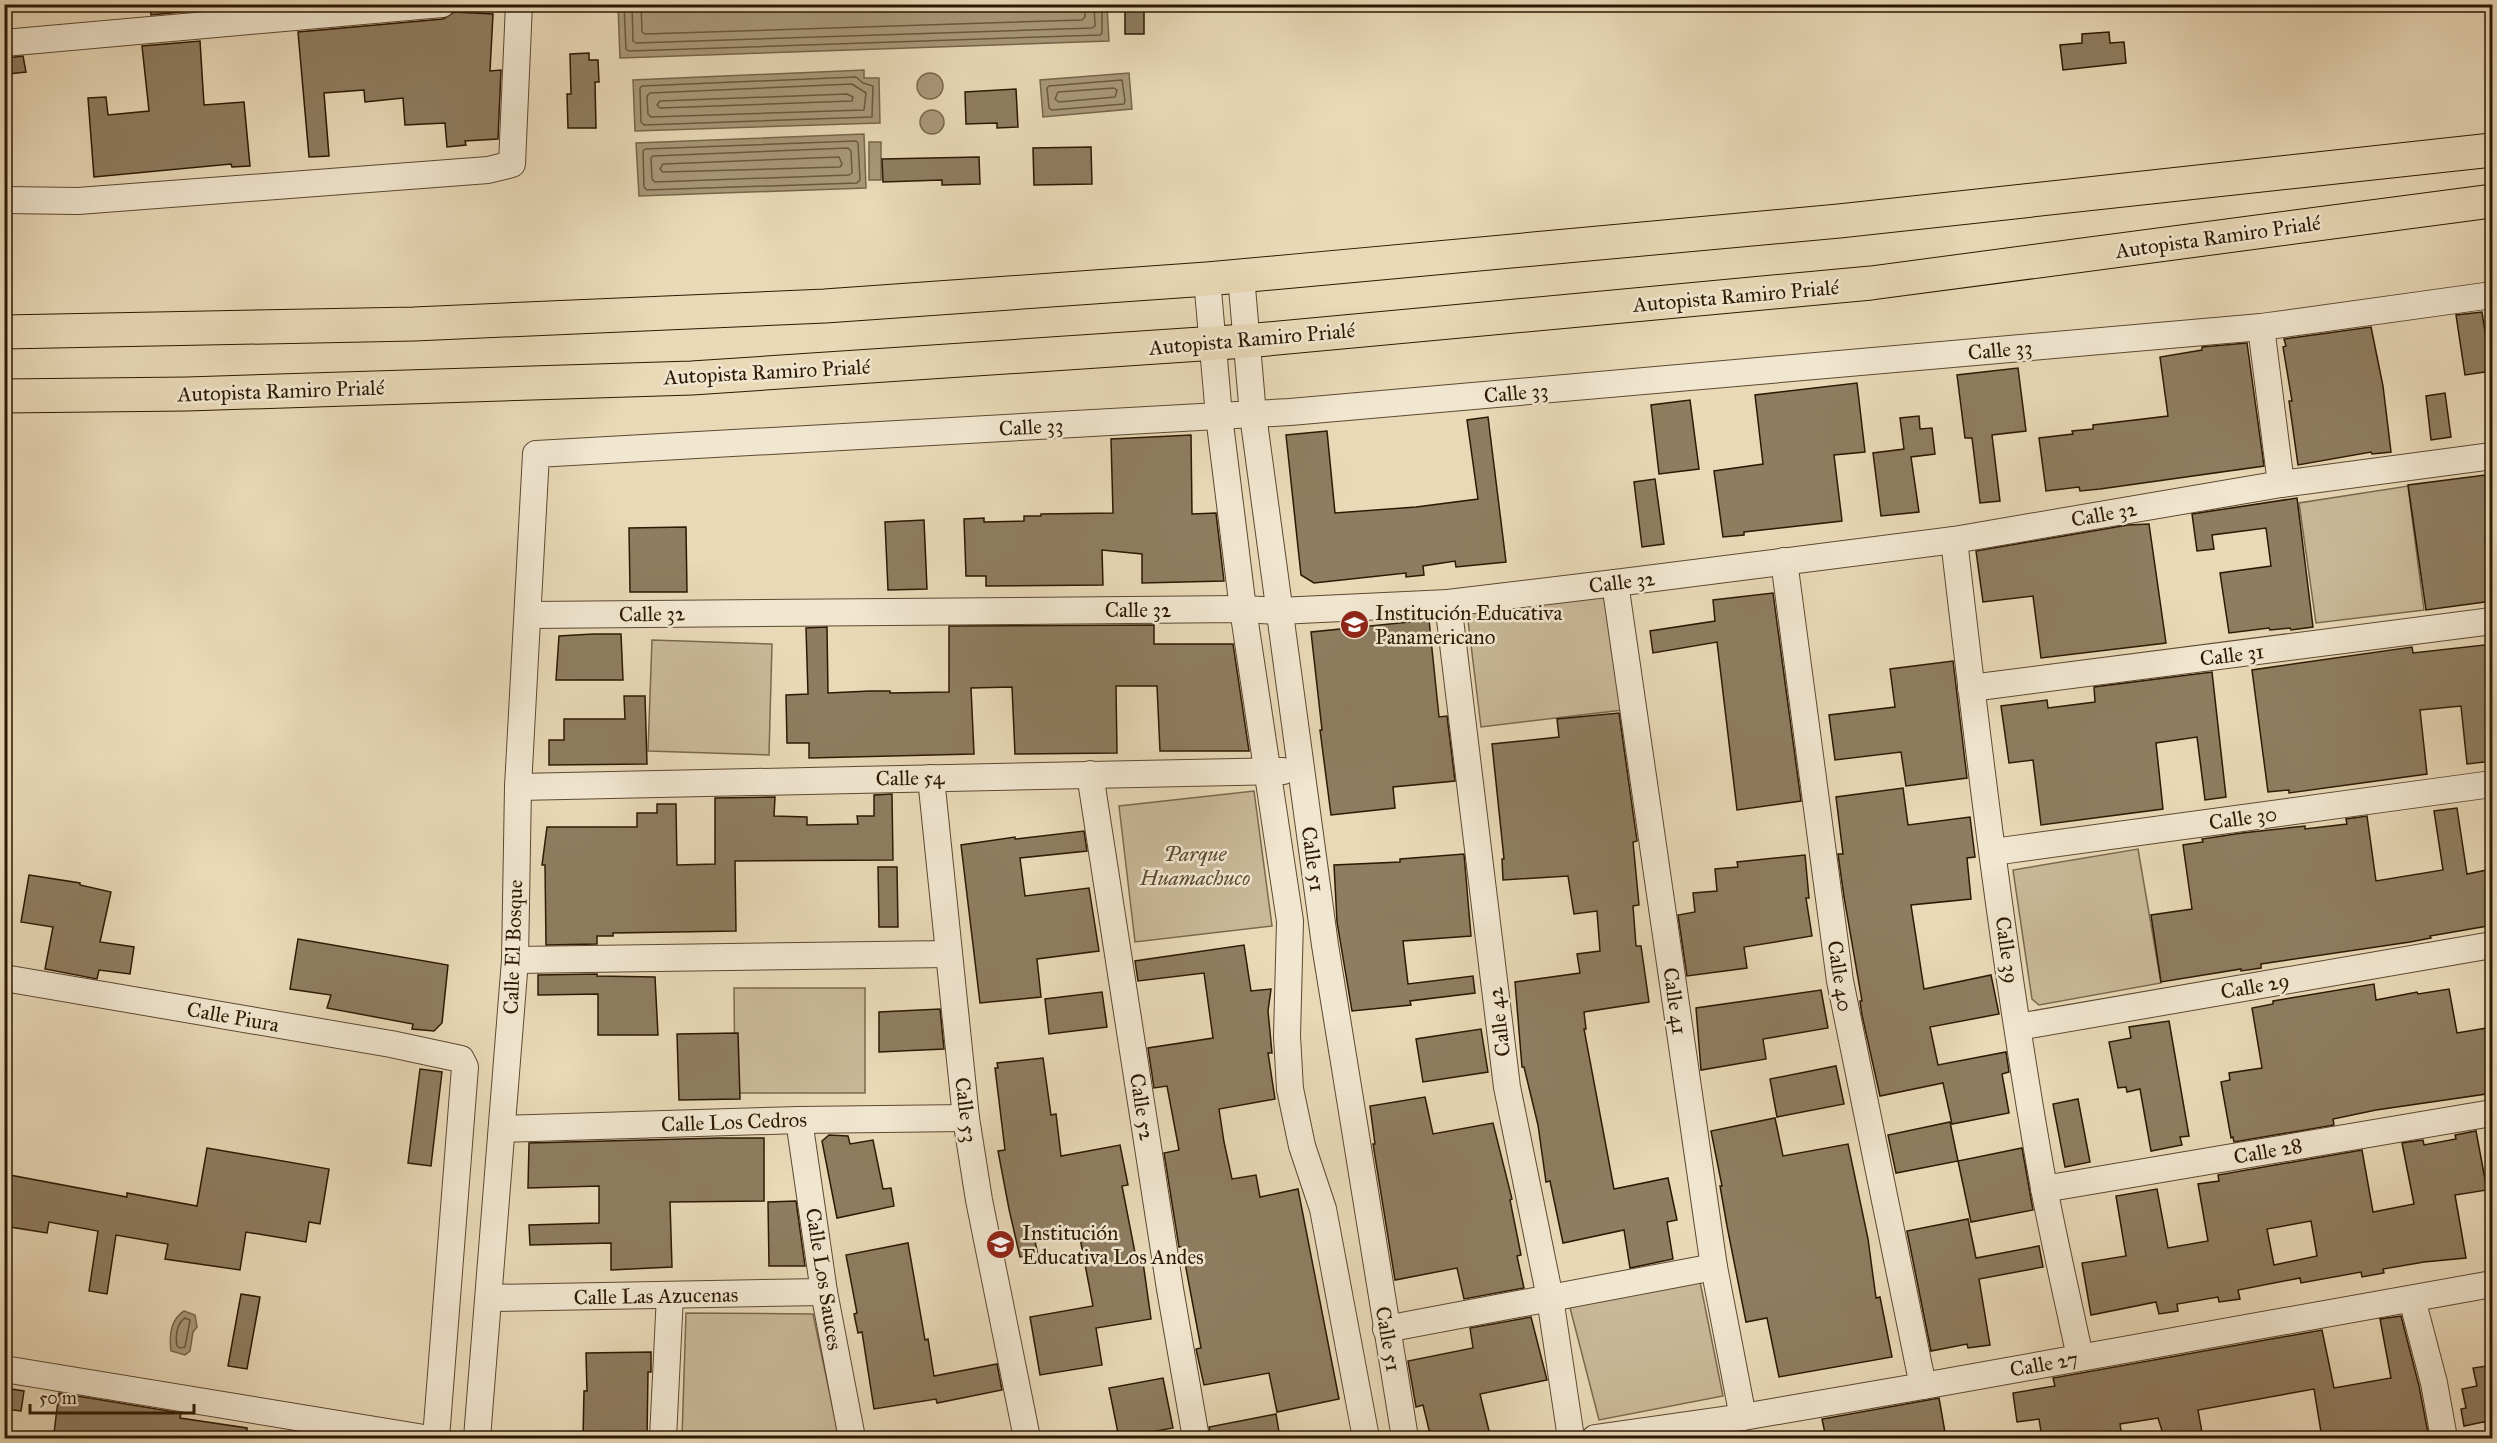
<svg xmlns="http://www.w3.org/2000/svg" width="2497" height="1443" viewBox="0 0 2497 1443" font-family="'IM FELL Great Primer',serif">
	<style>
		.green { fill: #c9b898; stroke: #7b684e; stroke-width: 1.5 }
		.water { fill: #a9987a; stroke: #77654a; stroke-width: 1.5 }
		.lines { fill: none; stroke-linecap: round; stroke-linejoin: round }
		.shore { stroke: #6b583e; stroke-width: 1.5 }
		.building { fill: #8f7d61; stroke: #2d1903; stroke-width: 1.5; fill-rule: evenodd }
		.street-casing { stroke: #5c4930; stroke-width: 28 }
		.highway-casing { stroke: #2d1903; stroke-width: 35 }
		.street { stroke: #f1e6d0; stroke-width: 26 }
		.highway { stroke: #e9d9b7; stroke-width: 33 }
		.labels { text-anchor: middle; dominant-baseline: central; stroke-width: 5; stroke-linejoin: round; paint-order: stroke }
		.street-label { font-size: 21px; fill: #2d1903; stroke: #f1e6d0 }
		.poi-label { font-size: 21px; fill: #2d1903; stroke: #f1e6d0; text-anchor: start }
		.park-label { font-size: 21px; font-style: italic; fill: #5c4930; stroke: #f1e6d0 }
	</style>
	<rect width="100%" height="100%" fill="#e9d9b7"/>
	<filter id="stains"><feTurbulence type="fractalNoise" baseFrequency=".00333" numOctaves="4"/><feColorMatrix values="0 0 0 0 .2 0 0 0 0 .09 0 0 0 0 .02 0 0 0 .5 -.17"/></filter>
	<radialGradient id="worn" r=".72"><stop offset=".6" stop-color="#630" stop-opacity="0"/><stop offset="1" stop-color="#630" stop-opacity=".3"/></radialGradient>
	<g class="green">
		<polygon points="2408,486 2424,610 2316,623 2299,503"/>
		<polygon points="1609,595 1623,710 1481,727 1467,612"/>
		<polygon points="652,640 772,644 769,755 648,751"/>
		<polygon points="1254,791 1272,926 1135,942 1119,806"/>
		<polygon points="2138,849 2161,983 2039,1005 2032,999 2013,870"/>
		<polygon points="734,988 865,988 865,1093 735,1093"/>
		<polygon points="1699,1277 1723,1396 1599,1420 1568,1300"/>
		<polygon points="686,1313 813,1314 839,1438 682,1438"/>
	</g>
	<g class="water">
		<polygon points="618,5 1107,5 1109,41 620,58"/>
		<polygon points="864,70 864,78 879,78 880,123 635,131 633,80"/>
		<polygon points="1129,73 1132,109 1043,117 1040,80"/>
		<circle cx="930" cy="86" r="13"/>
		<circle cx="932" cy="122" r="12"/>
		<polygon points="864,134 866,188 639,196 636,143"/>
		<rect x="869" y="142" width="12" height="38"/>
		<path d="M 184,1311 L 195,1315 L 197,1327 L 193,1332 L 190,1351 L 185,1355 L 171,1351 C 169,1336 170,1320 184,1311 Z"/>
	</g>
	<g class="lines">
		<g class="shore">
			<polyline points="624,4 626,49 629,51 1100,35 1102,33 1102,4"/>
			<polyline points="632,4 633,41 636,43 1092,28 1095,26 1094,4"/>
			<polyline points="641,4 642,32 645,34 1082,20 1085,17 1085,4"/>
			<polygon points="856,77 863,83 873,86 872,117 644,125 641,122 640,88 642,86"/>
			<polygon points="1122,80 1125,101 1124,104 1052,110 1049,108 1047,88 1049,86"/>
			<polygon points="852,84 866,93 864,110 651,117 648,114 647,96 650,93"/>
			<polygon points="1114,88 1117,90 1115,97 1059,102 1055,99 1058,92"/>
			<polygon points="847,94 853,97 852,101 660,108 657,105 660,101"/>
			<polygon points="856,141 858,143 860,180 857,183 647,190 644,187 643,151 645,149"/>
			<polygon points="848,148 851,151 852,173 849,175 655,182 652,179 651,158 653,156"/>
			<polygon points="839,157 842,164 840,167 663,172 660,169 663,164"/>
			<path d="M 185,1318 L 190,1320 L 185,1347 L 180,1348 L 177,1346 C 175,1336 177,1323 185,1318 Z"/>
		</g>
	</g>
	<g class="building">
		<polygon points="150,4 191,4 191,11 151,15"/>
		<rect x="1125" y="4" width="19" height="30"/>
		<polygon points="454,12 493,14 490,71 501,70 498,139 465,141 466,145 447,147 445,123 405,125 403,98 365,102 364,90 324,93 329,156 309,157 298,32 443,19"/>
		<polygon points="2109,32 2110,43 2124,42 2126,63 2063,70 2060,45 2082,43 2082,34"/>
		<polygon points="200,41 204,105 244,102 250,166 232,167 231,164 94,177 88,98 106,97 108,115 149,111 142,46"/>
		<polygon points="589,53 589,60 598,60 599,82 595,82 596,128 568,128 567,94 571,94 570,54"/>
		<polygon points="23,56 26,72 8,74 7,58"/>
		<polygon points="1016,89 1018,127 997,128 997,123 966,124 965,92"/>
		<polygon points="1091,147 1092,184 1034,185 1033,148"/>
		<polygon points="979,157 980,184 942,185 942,180 883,182 882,159"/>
		<polygon points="2482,312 2491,371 2465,375 2456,315"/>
		<polygon points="2371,327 2383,386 2391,452 2372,454 2371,452 2298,465 2289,401 2292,401 2283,347 2286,346 2284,339"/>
		<polygon points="2247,343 2264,466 2100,489 2080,491 2079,487 2046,491 2039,438 2073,434 2072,431 2093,429 2093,425 2168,416 2160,357 2202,350 2202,347"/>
		<polygon points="2018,368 2026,431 1992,435 2000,501 1980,503 1972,438 1965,438 1957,375"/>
		<polygon points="1857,383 1865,452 1834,455 1842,521 1744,532 1744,535 1723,537 1714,471 1763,464 1755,395"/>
		<polygon points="2445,393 2451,437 2431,440 2426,396"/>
		<polygon points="1690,400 1699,469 1659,474 1651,405"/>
		<polygon points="1919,416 1920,429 1932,428 1935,454 1911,457 1919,512 1881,516 1873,453 1904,449 1900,418"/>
		<polygon points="1488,417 1506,562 1456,567 1455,561 1423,566 1424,575 1406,577 1406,573 1314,583 1301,575 1286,435 1327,431 1335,513 1416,507 1478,499 1467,420"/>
		<polygon points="1191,435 1192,514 1216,513 1224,581 1142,583 1142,554 1102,550 1103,585 986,586 986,576 966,576 964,519 984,518 984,522 1024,521 1024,516 1041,516 1041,514 1113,513 1111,439"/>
		<polygon points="2493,474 2493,538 2485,538 2492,601 2426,610 2408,485"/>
		<polygon points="1655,479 1664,544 1642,547 1634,482"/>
		<polygon points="2297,498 2313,627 2291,630 2290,628 2270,630 2269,628 2229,633 2220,573 2271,566 2266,528 2212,535 2214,549 2197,551 2192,514"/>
		<polygon points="924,520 927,589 888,590 885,522"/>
		<polygon points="2149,524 2166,643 2041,658 2033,596 1983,602 1976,551 2128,525"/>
		<polygon points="686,527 687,592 630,592 629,528"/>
		<polygon points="1773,593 1801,801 1737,810 1717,642 1653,653 1650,631 1715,621 1713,600"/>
		<polygon points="1429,620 1439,717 1447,716 1455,781 1393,787 1395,808 1331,815 1320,730 1322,730 1311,632"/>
		<polygon points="1154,625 1154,644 1233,644 1249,751 1160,751 1157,686 1116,686 1117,753 1015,754 1012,687 971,688 974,754 809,758 809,743 787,743 786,695 808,694 806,628 827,627 828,693 870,691 890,691 890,693 949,692 949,626"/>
		<polygon points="593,634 621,634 623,680 556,680 559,636"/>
		<polygon points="2493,644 2493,761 2467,764 2461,706 2420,710 2427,774 2289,793 2289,790 2268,792 2252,670 2412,647 2413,653"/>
		<polygon points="1953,661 1967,778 1906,786 1901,752 1835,760 1829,715 1895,707 1890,669"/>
		<polygon points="2212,672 2226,797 2205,800 2197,737 2156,743 2163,809 2041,825 2033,760 2009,763 2001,706 2047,700 2048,708 2095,702 2094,687"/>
		<polygon points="624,696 645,696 647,764 549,765 549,740 564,740 564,719 625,719"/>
		<polygon points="1619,713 1637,841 1633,842 1639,905 1633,906 1636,946 1641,946 1649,1002 1584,1012 1586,1029 1584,1029 1614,1189 1668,1178 1677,1220 1667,1222 1673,1259 1630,1268 1624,1230 1563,1243 1550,1181 1546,1182 1538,1125 1524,1067 1522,1067 1515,982 1580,973 1577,954 1600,951 1597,911 1574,914 1568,876 1503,880 1502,859 1504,859 1492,744 1559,737 1557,719"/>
		<polygon points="1903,788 1908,825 1970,817 1975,857 1967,858 1971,899 1911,905 1924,989 1991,975 1999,1014 1930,1027 1938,1065 2006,1052 2009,1072 2002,1074 2009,1113 1952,1124 1943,1083 1880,1096 1862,1015 1860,1001 1862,1001 1844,897 1838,854 1843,854 1836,797"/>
		<polygon points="892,794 893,860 735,861 736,931 613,933 613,936 597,936 597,944 546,945 545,865 542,865 547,827 637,827 637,813 657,813 657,804 676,804 677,865 715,864 715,798 775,797 774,816 807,817 807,825 858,824 857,816 874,816 874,795"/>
		<polygon points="2457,808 2467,874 2487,870 2493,901 2493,925 2430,936 2431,938 2410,942 2261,964 2261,968 2241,971 2241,969 2161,982 2151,915 2192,909 2183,845 2203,842 2202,839 2242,833 2305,826 2305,829 2347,824 2346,819 2367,816 2376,881 2443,870 2434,811"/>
		<polygon points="1084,831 1087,851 1020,858 1025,896 1089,888 1099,951 1037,959 1041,997 980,1003 961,845 1015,837 1015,839"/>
		<polygon points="1464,854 1471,936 1403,941 1408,984 1473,976 1475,993 1410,1001 1411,1005 1352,1011 1337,922 1334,865 1400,862 1400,859"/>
		<polygon points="1805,855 1809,898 1806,898 1812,936 1744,947 1747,968 1687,976 1678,915 1695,912 1693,893 1717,891 1715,869 1738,867 1737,862"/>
		<polygon points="878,867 897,867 898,927 879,927"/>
		<polygon points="29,875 80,883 80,885 111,892 100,942 134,947 130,974 99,970 97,979 45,969 53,927 21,922"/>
		<polygon points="298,939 448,965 442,1023 434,1031 412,1029 413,1024 327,1008 331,995 290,989"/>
		<polygon points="1244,945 1251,991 1271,989 1268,1011 1272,1053 1268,1053 1275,1099 1219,1109 1224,1142 1232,1179 1256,1175 1260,1197 1298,1189 1339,1399 1277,1412 1269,1373 1204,1385 1196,1349 1201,1348 1182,1247 1179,1247 1164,1153 1179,1150 1167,1086 1154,1088 1148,1048 1213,1038 1204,973 1138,981 1135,961"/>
		<polygon points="597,974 597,976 655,977 658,1035 598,1035 598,994 538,995 538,975"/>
		<polygon points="2374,984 2376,1000 2417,992 2418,994 2449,989 2457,1033 2493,1027 2493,1093 2376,1110 2333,1119 2334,1125 2234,1142 2233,1137 2231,1138 2221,1082 2230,1080 2229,1073 2262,1068 2252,1008 2273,1004 2273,1001"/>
		<polygon points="1821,990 1828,1028 1763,1039 1766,1059 1701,1070 1696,1008"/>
		<polygon points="1102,992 1107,1027 1049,1034 1045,999"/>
		<polygon points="940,1009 944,1049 879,1052 879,1012"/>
		<polygon points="2169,1021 2189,1136 2180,1137 2182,1145 2151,1151 2140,1089 2127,1092 2126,1087 2118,1088 2109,1042 2131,1038 2129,1027"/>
		<polygon points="1481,1029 1488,1072 1423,1082 1416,1039"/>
		<polygon points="738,1033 740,1099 679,1100 677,1034"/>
		<polygon points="1043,1058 1051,1115 1056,1114 1061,1156 1120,1145 1128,1185 1122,1186 1137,1263 1143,1262 1151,1319 1096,1328 1102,1365 1040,1375 1030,1317 1093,1306 1079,1233 1035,1242 1038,1254 1020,1257 1009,1209 998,1151 1005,1150 995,1068 998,1068 997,1063"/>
		<polygon points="1836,1066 1844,1104 1777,1117 1770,1079"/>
		<polygon points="420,1069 442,1072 431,1166 408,1163"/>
		<polygon points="1425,1097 1433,1134 1493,1123 1512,1199 1510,1200 1521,1255 1517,1256 1524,1288 1464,1299 1457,1268 1395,1280 1373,1144 1375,1144 1370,1106"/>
		<polygon points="2078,1099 2090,1162 2065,1167 2053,1104"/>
		<polygon points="1775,1118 1783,1156 1848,1144 1868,1239 1876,1298 1880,1297 1892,1357 1779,1377 1767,1318 1746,1322 1727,1226 1720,1186 1722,1186 1711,1131"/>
		<polygon points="1950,1122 1958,1161 1896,1173 1888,1135"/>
		<path d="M 2476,1131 L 2487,1190 L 2455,1195 L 2466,1258 L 2424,1262 L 2383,1269 L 2384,1273 L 2362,1277 L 2361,1272 L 2301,1283 L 2300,1278 L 2238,1290 L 2240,1299 L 2219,1302 L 2218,1297 L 2177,1304 L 2178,1311 L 2159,1314 L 2156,1302 L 2091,1315 L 2082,1263 L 2126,1256 L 2116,1196 L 2157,1189 L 2168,1248 L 2208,1241 L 2198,1184 L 2219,1181 L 2218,1175 L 2362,1150 L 2373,1212 L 2414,1204 L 2402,1143 L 2423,1140 L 2424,1145 L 2456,1139 L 2455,1135 ZM 2311,1221 L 2317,1256 L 2274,1265 L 2267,1229 Z"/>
		<polygon points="829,1135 848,1136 850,1144 873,1140 883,1189 891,1188 894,1206 837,1218 822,1141"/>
		<polygon points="721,1138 764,1138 764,1201 670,1202 672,1267 611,1270 611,1243 530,1245 529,1225 599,1223 599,1186 528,1188 529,1143"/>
		<polygon points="207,1148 329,1169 320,1224 309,1222 306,1242 246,1232 240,1270 165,1259 168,1244 116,1235 107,1294 89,1291 98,1231 49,1222 47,1233 4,1226 4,1174 127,1197 127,1193 197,1206"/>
		<polygon points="2022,1148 2033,1210 1971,1222 1958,1161"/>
		<polygon points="796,1201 805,1266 769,1266 768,1202"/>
		<polygon points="1968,1219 1976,1258 2039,1246 2043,1267 1979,1279 1990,1345 1968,1348 1967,1344 1931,1351 1907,1231"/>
		<polygon points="908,1243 925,1340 928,1339 934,1376 997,1364 1002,1390 937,1403 936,1399 874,1409 862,1332 858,1333 854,1314 857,1313 846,1255"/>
		<polygon points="241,1294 260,1297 247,1369 228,1366"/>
		<polygon points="2401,1316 2419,1386 2429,1438 2322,1438 2314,1389 2198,1410 2203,1438 2176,1438 2175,1433 2164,1437 2158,1418 2120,1424 2122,1438 2042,1438 2039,1419 2017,1422 2013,1393 2055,1386 2053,1378 2322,1330 2334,1388 2391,1378 2380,1319"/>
		<polygon points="1531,1317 1547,1380 1480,1394 1490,1435 1473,1438 1431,1438 1423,1405 1416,1407 1408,1361 1473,1348 1470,1328"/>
		<polygon points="651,1352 651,1372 648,1372 647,1438 583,1438 584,1391 587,1391 586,1353"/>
		<polygon points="2493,1365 2493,1423 2483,1422 2464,1426 2461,1409 2466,1408 2462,1389 2477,1386 2473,1368"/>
		<polygon points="1163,1378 1173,1428 1119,1438 1109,1388"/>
		<polygon points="4,1388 24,1391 21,1411 4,1409"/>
		<polygon points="59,1393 181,1413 180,1418 247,1428 247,1438 91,1438 91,1437 54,1433"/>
		<polygon points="1939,1398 1946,1438 1826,1438 1822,1419"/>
		<polygon points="1276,1414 1279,1432 1250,1438 1211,1438 1209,1427"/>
	</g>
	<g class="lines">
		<defs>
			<g id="street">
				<polyline points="4,43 442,4"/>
				<polyline points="4,200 78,201 488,170 512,164 519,4"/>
				<polyline points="1241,276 1253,415 1325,945 1405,1438"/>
				<polyline points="1207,279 1219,416 1243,609 1290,921 1287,1036 1290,1089 1302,1146 1323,1209 1366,1438"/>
				<polyline points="2261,327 2281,484"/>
				<path d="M 1954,540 C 1979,756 2005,973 2044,1188 C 2055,1245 2068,1301 2080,1357"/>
				<polyline points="1784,561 1840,981 1923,1386"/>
				<polyline points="1615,583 1714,1267 1743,1417"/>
				<polyline points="1448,603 1507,1087 1550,1298 1571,1438"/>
				<polyline points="529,615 1243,609 1279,611 1448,603 1615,583 1954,540 2281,484 2492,456"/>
				<polyline points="1971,688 2492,621"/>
				<polyline points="1090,774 1170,1289 1196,1438"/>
				<polyline points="931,778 966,1118 979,1200 1027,1438"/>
				<polyline points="518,787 1283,771"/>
				<polyline points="1993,852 2492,784"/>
				<polyline points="515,960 949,954"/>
				<polyline points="4,978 391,1044 461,1059 465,1067 436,1438"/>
				<polyline points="2018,1027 2492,945"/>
				<polyline points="799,1120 824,1292 852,1438"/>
				<polyline points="503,1129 799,1120 966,1118"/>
				<polyline points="2044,1189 2492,1113"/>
				<polyline points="489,1298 824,1292"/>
				<polyline points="2412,1299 2434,1383 2444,1438"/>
				<polyline points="1386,1329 1714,1267"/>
				<polyline points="4,1369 424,1438"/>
				<polyline points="477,1438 515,960 518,787 536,454 1290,412 2261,327 2492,295"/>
				<polyline points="663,1438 670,1295"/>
				<polyline points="1595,1438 1743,1417 1923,1386 2492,1284"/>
			</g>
			<g id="highway">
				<polyline points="4,332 414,324 825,306 1207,279 1839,221 2492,150"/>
				<polyline points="4,396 187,394 692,378 1246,341 1871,283 2492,201"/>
			</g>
		</defs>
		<use href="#street" class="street-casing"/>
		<use href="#highway" class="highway-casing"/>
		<use href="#street" class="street"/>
		<use href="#highway" class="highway"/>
	</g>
	<defs>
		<symbol id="school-disc" viewBox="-11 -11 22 22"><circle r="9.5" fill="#8f2418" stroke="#f1e6d0"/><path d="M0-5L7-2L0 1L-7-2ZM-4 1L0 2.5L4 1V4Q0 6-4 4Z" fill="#fff"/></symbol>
	</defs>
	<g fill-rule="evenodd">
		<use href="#school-disc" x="1338" y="608" width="33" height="33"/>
		<use href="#school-disc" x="984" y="1228" width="33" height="33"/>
	</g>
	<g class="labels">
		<g class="street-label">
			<text transform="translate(2218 237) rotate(-8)">Autopista Ramiro Prialé</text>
			<text transform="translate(1736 296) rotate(-5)">Autopista Ramiro Prialé</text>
			<text transform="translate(1252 339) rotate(-5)">Autopista Ramiro Prialé</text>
			<text transform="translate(2000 350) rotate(-5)">Calle 33</text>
			<text transform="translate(767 372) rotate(-3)">Autopista Ramiro Prialé</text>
			<text transform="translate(281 391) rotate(-2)">Autopista Ramiro Prialé</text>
			<text transform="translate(1516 393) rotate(-5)">Calle 33</text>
			<text transform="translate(1031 427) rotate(-3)">Calle 33</text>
			<text transform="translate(2104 514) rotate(-10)">Calle 32</text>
			<text transform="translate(1622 582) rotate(-7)">Calle 32</text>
			<text x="1138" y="610">Calle 32</text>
			<text transform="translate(652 614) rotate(-1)">Calle 32</text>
			<text transform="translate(2232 655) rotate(-7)">Calle 31</text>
			<text transform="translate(910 778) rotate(-1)">Calle 54</text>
			<text transform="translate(2243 818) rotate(-8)">Calle 30</text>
			<text transform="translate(1313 859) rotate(82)">Calle 51</text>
			<text transform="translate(513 947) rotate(-88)">Calle El Bosque</text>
			<text transform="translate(2007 950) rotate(82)">Calle 39</text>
			<text transform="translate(1840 976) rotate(81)">Calle 40</text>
			<text transform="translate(2255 986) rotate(-10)">Calle 29</text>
			<text transform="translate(1675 1001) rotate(82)">Calle 41</text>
			<text transform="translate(233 1017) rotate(10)">Calle Piura</text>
			<text transform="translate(1499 1022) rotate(-97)">Calle 42</text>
			<text transform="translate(1142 1107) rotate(81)">Calle 52</text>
			<text transform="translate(966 1110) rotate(83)">Calle 53</text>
			<text transform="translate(734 1122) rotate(-2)">Calle Los Cedros</text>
			<text transform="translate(2268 1151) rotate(-10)">Calle 28</text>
			<text transform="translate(824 1279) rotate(81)">Calle Los Sauces</text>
			<text transform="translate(656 1296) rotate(-1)">Calle Las Azucenas</text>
			<text transform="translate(1388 1339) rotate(80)">Calle 51</text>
			<text transform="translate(2044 1364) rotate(-10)">Calle 27</text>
		</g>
		<g class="poi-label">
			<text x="1375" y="613">Institución Educativa<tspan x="1375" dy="24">Panamericano</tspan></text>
			<text x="1022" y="1233">Institución<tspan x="1022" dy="24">Educativa Los Andes</tspan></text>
		</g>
		<g class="park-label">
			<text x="1195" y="854">Parque<tspan x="1195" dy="24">Huamachuco</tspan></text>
		</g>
	</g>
	<rect width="2497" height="1443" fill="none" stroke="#e9d9b7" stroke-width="24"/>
	<rect x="6" y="6" width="2485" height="1431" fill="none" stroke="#2d1903" stroke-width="3"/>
	<rect x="12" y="12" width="2473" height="1419" fill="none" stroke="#2d1903" stroke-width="1.5"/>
	<path d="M30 1404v9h164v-9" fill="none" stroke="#2d1903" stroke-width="3"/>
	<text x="39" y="1404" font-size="18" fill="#2d1903" stroke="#f1e6d0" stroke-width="4.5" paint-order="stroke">50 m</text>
	<rect width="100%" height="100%" filter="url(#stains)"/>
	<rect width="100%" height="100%" fill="url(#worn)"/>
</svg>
